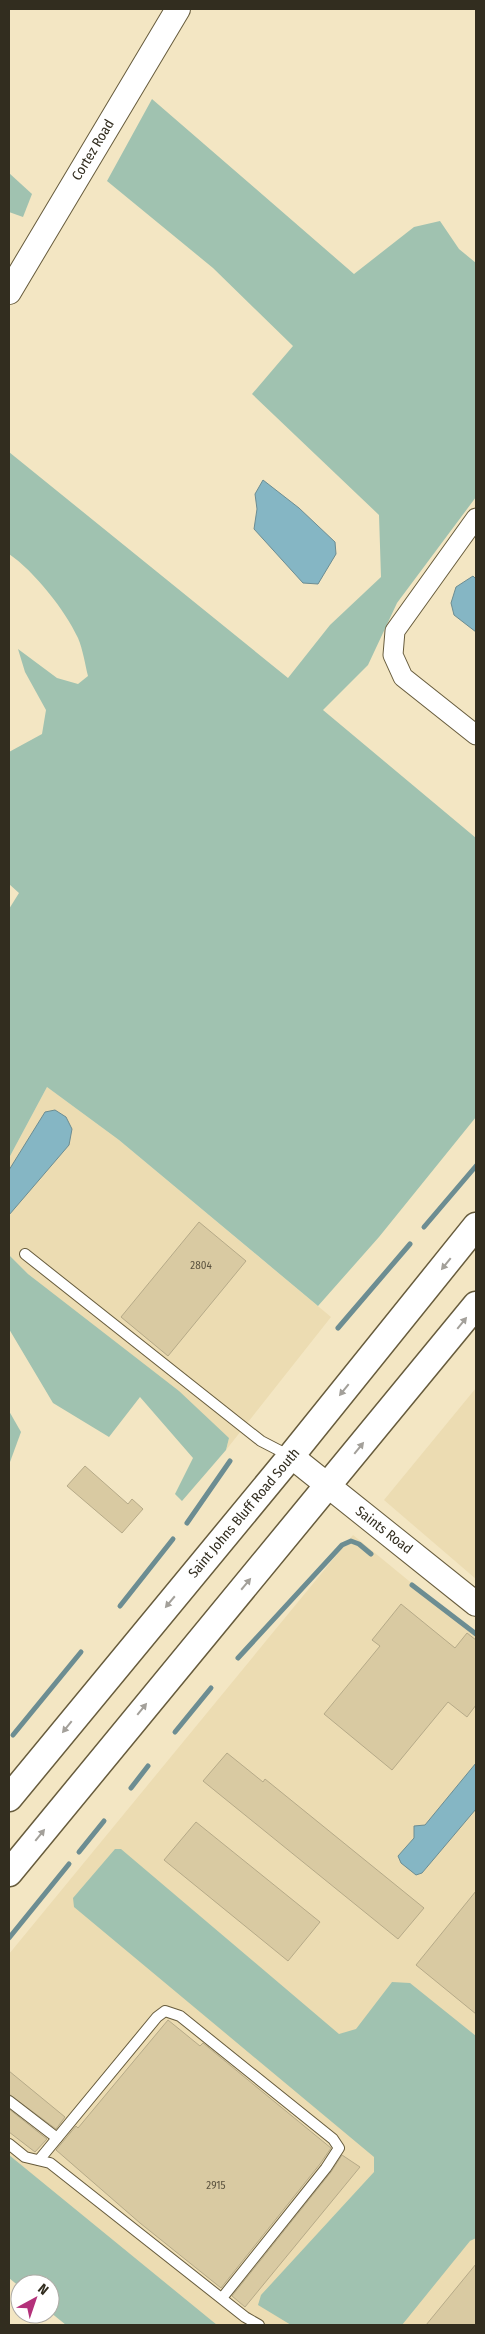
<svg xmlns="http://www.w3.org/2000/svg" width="485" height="2334" viewBox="0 0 485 2334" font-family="'Fira Sans Condensed',sans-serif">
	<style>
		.built { fill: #ecdcb2 }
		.green { fill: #a0c2b0 }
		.water { fill: #85b6c4; stroke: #6c8d92 }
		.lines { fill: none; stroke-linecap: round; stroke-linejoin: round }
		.stream { stroke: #6c8d92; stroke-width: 5 }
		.building { fill: #d9caa2; stroke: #b6aa88 }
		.service-casing { stroke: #675c3d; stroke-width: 12 }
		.minor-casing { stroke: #675c3d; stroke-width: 21 }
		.tertiary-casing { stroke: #675c3d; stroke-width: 26 }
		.secondary-casing { stroke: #675c3d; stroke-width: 29 }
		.service { stroke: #fff; stroke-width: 10 }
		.minor { stroke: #fff; stroke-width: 19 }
		.tertiary { stroke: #fff; stroke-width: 24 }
		.secondary { stroke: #fff; stroke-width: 26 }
		.oneway { fill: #a3a09a }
		.labels { text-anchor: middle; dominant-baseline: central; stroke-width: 4.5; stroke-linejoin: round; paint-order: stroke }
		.number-label { font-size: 11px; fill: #5c5440 }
		.street-label { font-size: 14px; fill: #322d1f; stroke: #fff }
	</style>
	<rect width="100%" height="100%" fill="#f3e6c3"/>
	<g class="built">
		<polygon points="47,1087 119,1140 331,1317 226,1450 229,1438 28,1274 9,1255 9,1158"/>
		<polygon points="476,1388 476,1579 384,1500"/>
		<polygon points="353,1535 476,1636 476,2325 204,2325 9,2166 9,1954"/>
	</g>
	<g class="green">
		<path d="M 152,99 L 354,274 L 414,227 L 440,221 L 459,249 L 476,263 L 476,497 L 397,603 L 368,665 L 323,710 L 476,838 L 476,1117 L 379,1237 L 318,1306 L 119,1140 L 47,1087 L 9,1158 L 9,909 L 19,893 L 9,884 L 9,752 L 42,734 L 46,710 L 25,672 L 18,649 L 57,678 L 78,684 L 88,676 C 85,664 83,650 78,638 C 65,610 34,571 9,554 L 9,452 L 288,678 L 330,625 L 381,577 L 379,515 L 252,394 L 293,346 L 213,268 L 107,181 Z"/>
		<polygon points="9,173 32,194 23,217 9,212"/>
		<polygon points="9,1255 28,1274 179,1391 229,1438 226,1450 182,1501 175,1494 193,1458 140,1397 109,1437 53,1403 9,1329"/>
		<polygon points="9,1411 21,1432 10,1462 9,1461"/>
		<polygon points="115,1849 121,1849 339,2034 356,2029 392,1982 410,1983 476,2036 476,2238 470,2241 402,2325 291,2325 258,2305 261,2295 374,2172 374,2157 74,1907 73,1898"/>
		<polygon points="9,2155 217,2325 66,2325 50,2312 50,2284 20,2284 20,2287 9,2278"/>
	</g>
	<g class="water">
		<polygon points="263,480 299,508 335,542 336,554 318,584 303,583 254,529 257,509 255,494"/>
		<polygon points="473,576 476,579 476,632 454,615 451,603 456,587"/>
		<polygon points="55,1110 66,1117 72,1129 69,1145 9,1215 9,1170 45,1112"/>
		<polygon points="476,1763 476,1809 422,1873 416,1875 401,1863 398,1856 414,1838 414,1826 425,1825"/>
	</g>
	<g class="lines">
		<g class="stream">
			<polyline points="424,1227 476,1166"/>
			<polyline points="338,1328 410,1244"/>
			<polyline points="187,1523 230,1461"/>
			<polyline points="412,1585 476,1634"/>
			<polyline points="120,1606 173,1539"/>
			<polyline points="238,1658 342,1545 351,1541 359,1544 371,1554"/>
			<polyline points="175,1732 211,1688"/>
			<polyline points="13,1735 81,1652"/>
			<polyline points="131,1788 148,1766"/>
			<polyline points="79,1852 104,1821"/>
			<polyline points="9,1938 69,1864"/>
		</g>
	</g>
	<g class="building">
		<polygon points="199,1222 246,1261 168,1356 121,1317"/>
		<polygon points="85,1466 128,1504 132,1499 143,1509 122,1533 67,1486"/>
		<polygon points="401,1604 455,1648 467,1633 476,1640 476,1705 467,1717 448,1702 392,1770 324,1714 380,1646 372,1640"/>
		<polygon points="227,1753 263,1782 265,1779 424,1908 398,1939 203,1781"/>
		<polygon points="196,1822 320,1922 288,1961 164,1860"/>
		<polygon points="476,1891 476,2014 416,1965"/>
		<polygon points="168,2020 200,2046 203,2043 331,2148 320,2164 221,2288 140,2223 56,2150 76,2126 78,2128"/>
		<polygon points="9,2071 65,2117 56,2129 9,2094"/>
		<polygon points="9,2109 47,2139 35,2152 9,2132"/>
		<polygon points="342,2155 360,2167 245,2307 232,2296 331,2172"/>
		<polygon points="476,2264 476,2325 426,2325"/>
	</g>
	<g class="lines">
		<defs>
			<g id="service">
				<polyline points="25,1254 261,1441 290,1456"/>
				<polyline points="9,2101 57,2138"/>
				<polyline points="9,2144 25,2157 50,2163 245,2317 259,2325"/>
				<polyline points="39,2160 157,2017 165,2011 180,2016 333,2139 339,2148 326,2168 222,2298"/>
			</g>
			<polyline id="minor" points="476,518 395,631 393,655 403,677 476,735"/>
			<g id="tertiary">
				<polyline points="9,292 178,9"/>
				<polyline points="291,1456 476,1604"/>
			</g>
			<g id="secondary">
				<polyline points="9,1798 291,1456 476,1226"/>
				<polyline points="9,1873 476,1305"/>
			</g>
		</defs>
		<use href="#service" class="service-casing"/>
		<use href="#minor" class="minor-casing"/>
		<use href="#tertiary" class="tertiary-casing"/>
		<use href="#secondary" class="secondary-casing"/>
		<use href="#service" class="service"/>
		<use href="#minor" class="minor"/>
		<use href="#tertiary" class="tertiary"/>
		<use href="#secondary" class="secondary"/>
	</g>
	<defs><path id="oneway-solid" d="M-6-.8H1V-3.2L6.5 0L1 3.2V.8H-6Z" transform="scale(1.25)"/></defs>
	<g class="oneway">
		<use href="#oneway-solid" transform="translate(446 1264) rotate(129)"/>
		<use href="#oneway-solid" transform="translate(462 1323) rotate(-51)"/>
		<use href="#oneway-solid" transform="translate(344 1390) rotate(129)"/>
		<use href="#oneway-solid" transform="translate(359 1448) rotate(-51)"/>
		<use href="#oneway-solid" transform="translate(246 1584) rotate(-50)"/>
		<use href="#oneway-solid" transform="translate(170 1602) rotate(130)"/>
		<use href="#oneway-solid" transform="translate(142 1709) rotate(-51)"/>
		<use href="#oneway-solid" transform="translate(67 1727) rotate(129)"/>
		<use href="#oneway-solid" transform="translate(40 1835) rotate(-51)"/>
	</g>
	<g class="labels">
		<g class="number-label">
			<text x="201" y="1265">2804</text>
			<text x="216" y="2185">2915</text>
		</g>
		<g class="street-label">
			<text transform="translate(93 150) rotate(-59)">Cortez Road</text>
			<text transform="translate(244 1513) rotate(-50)">Saint Johns Bluff Road South</text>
			<text transform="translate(384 1530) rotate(38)">Saints Road</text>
		</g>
	</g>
	<rect width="485" height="2334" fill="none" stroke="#322d1f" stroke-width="20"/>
	<g transform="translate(35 2299) rotate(40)"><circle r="24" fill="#ffffff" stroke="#adaba5"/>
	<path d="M0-4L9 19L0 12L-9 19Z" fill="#b3317a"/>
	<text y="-8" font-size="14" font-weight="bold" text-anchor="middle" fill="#322d1f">N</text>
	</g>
</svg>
